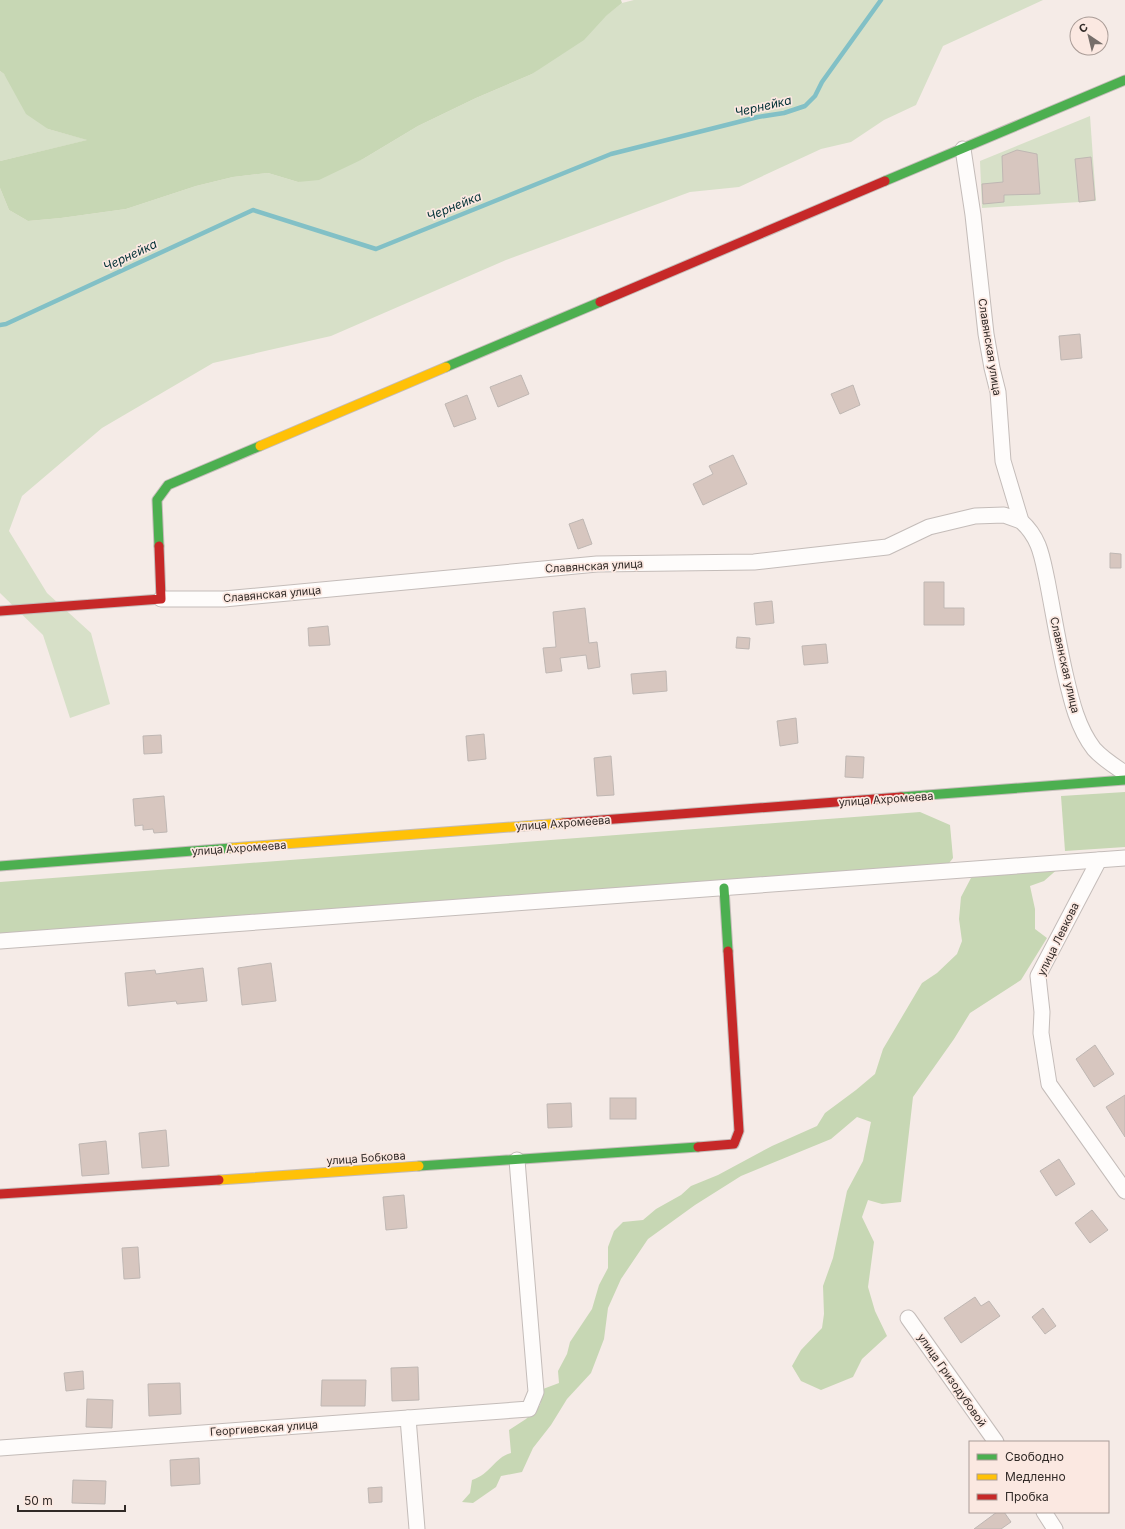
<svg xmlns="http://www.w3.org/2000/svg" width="1125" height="1529" viewBox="0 0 1125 1529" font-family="Inter,sans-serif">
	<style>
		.green { fill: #d7e0c8 }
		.forest { fill: #c7d7b4 }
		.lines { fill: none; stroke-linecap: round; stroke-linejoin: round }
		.stream { stroke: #82c0c6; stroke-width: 4.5 }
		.building { fill: #d7c6bf; stroke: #bfb7b3 }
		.street-casing { stroke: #c4bcb9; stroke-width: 17 }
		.fast-casing { stroke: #c4bcb9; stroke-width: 11 }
		.slow-casing { stroke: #c4bcb9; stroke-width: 11 }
		.jam-casing { stroke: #c4bcb9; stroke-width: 11 }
		.street { stroke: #fefcfb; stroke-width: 15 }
		.fast { stroke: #4caf50; stroke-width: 9 }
		.slow { stroke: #ffc107; stroke-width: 9 }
		.jam { stroke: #c62828; stroke-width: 9 }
		.labels { text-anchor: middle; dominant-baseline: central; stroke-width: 3.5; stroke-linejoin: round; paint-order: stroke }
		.street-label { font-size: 11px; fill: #312a27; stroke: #fbe8e1 }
		.water-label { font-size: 12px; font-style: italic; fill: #033237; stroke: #fbe8e1 }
	</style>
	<rect width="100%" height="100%" fill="#f5ebe7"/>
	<g class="green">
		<polygon points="634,0 1043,0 943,46 916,105 884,120 851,142 821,149 739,187 690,192 506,260 331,336 213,363 102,428 22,496 9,531 47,593 91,633 110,704 70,718 43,635 0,593 0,188 9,210 28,221 61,218 126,209 196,186 233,177 268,173 298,182 363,159 418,126 476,98 532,74 622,3"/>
		<polygon points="0,71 4,74 48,129 88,140 0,161"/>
		<polygon points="1090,116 1096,201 982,208 980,161"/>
	</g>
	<g class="forest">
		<polygon points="0,0 621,0 622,3 606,16 584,40 532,74 476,98 418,126 363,159 319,180 298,182 268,173 233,177 196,186 126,209 61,218 28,221 9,210 0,188 0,161 87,140 48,129 26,114 4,74 0,71"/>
		<polygon points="1125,792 1125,847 1065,851 1061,796"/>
		<polygon points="920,812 950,825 953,858 940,875 0,939 0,882"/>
		<path d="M 1060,867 L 1044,881 L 1030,886 L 1035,909 L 1035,929 L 1047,938 L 1021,980 L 970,1013 L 954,1039 L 913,1097 L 901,1202 L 882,1204 L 868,1200 L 862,1217 L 874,1242 L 868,1287 L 875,1311 L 887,1336 L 862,1359 L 853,1377 L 821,1390 L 801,1381 L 792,1366 L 801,1350 L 822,1328 L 824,1314 L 823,1286 L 833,1258 L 847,1191 L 863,1161 L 871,1122 L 857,1117 L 831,1139 L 741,1176 L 695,1205 L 648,1239 L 621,1279 L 608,1308 L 604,1339 L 591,1373 L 567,1399 L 551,1425 L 533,1448 L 522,1472 L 501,1476 L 496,1487 L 473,1503 L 462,1502 L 470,1493 L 472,1480 C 491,1474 495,1457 511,1453 L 509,1430 L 526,1419 L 540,1405 L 543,1389 L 559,1383 L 558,1371 L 567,1354 L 570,1342 L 592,1309 L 599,1285 L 608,1268 L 608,1247 L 614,1231 L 623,1222 L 643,1220 L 656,1209 L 681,1195 L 691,1186 L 718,1175 L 772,1146 L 817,1126 L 825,1113 L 856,1090 L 875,1074 L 883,1049 L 922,983 L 937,973 L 957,954 L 962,941 L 959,919 L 961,897 L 971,878 L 977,873 Z"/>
	</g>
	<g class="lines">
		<polyline class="stream" points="0,325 6,324 253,210 376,249 611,154 758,117 784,113 805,106 815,96 822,82 881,0"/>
	</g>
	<g class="building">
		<polygon points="1017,150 1037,154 1040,194 1004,195 1004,202 983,204 982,184 1003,182 1002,156"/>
		<polygon points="1091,157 1095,200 1079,202 1075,159"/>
		<polygon points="1080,334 1082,358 1061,360 1059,336"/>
		<polygon points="521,375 529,394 498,407 490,387"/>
		<polygon points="853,385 860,405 840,414 831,394"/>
		<polygon points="467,395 476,419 454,427 445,404"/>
		<polygon points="733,455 747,484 703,505 693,484 713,474 709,466"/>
		<polygon points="583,519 592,544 578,549 569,524"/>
		<polygon points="1110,553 1121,554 1121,568 1110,568"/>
		<polygon points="924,582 944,582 944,608 964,608 964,625 924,625"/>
		<polygon points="772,601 774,623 756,625 754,603"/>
		<polygon points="585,608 589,643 597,642 600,667 588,669 586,655 560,658 562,671 546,673 543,648 556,647 553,612"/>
		<polygon points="328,626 330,645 309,646 308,628"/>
		<polygon points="737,637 750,638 749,649 736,648"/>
		<polygon points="826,644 828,663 804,665 802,646"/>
		<polygon points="666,671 667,691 633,694 631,674"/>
		<polygon points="796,718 798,743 780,746 777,721"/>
		<polygon points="484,734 486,759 468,761 466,736"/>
		<polygon points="161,735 162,753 144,754 143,736"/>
		<polygon points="611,756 614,795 597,796 594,758"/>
		<polygon points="846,756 864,757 863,778 845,777"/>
		<polygon points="164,796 167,832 154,833 153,829 143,830 143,825 135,826 133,799"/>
		<polygon points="271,963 276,1001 242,1005 238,968"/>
		<polygon points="203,968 207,1001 177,1004 176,1001 128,1006 125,973 155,970 156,974"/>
		<polygon points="1095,1045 1114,1074 1094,1087 1076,1059"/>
		<polygon points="1125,1095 1125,1137 1106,1107"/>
		<rect x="610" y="1098" width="26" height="21"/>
		<polygon points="571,1103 572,1127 548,1128 547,1104"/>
		<polygon points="166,1130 169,1166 142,1168 139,1133"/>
		<polygon points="106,1141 109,1174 82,1176 79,1144"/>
		<polygon points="1059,1159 1075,1184 1056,1196 1040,1171"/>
		<polygon points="404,1195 407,1228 386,1230 383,1197"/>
		<polygon points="1092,1210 1108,1230 1090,1243 1075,1223"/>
		<polygon points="138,1247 140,1278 124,1279 122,1248"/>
		<polygon points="975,1297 981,1306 989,1301 1000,1316 961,1343 944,1318"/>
		<polygon points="1043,1308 1056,1326 1045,1334 1032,1317"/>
		<polygon points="418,1367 419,1400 392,1401 391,1368"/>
		<polygon points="83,1371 84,1389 66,1391 64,1373"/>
		<polygon points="322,1380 366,1380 365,1406 321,1406"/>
		<polygon points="180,1383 181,1414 149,1416 148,1384"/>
		<polygon points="87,1399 113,1400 112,1428 86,1427"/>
		<polygon points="199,1458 200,1484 171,1486 170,1460"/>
		<polygon points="73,1480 106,1481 105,1504 72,1503"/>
		<polygon points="382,1487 382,1502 369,1503 368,1488"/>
		<polygon points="997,1512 1004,1512 1011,1522 1001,1529 974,1529"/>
	</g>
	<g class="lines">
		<defs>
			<g id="street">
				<path d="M 963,149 L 973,215 L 986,334 L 992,368 L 998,392 L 1003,461 L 1021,521 C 1040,538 1042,557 1047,580 C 1053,611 1058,642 1065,673 C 1071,699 1077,727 1094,749 C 1103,759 1114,766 1125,773"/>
				<polyline points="161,599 224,599 597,564 754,562 887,547 929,527 975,516 1004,515 1021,521"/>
				<polyline points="1099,860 1038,976 1042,1012 1041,1033 1049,1084 1125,1191"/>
				<polyline points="0,941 1125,858"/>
				<polyline points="908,1318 996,1442"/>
				<polyline points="408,1418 417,1529"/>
				<polyline points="0,1448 529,1409 536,1392 517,1160"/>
				<polyline points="1044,1512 1055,1529"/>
			</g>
			<g id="fast">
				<polyline points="885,181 1125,80"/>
				<polyline points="446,367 600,302"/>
				<polyline points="159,546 157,500 168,485 260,446"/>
				<polyline points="901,797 1125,780"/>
				<polyline points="0,866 231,848"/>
				<polyline points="724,888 728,951"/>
				<polyline points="419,1166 698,1147"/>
			</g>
			<g id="slow">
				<polyline points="260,446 446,367"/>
				<polyline points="231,848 563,823"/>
				<polyline points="219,1180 419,1166"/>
			</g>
			<g id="jam">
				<polyline points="600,302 885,181"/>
				<polyline points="0,611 161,599 159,546"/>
				<polyline points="563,823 901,797"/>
				<polyline points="698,1147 734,1144 739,1131 728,951"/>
				<polyline points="0,1194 219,1180"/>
			</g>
		</defs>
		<use href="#street" class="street-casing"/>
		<use href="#fast" class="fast-casing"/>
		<use href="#slow" class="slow-casing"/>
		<use href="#jam" class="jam-casing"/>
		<use href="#street" class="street"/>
		<use href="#fast" class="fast"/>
		<use href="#slow" class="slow"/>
		<use href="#jam" class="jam"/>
	</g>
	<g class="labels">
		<g class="street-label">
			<text transform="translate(990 347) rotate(81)">Славянская улица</text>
			<text transform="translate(594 566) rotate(-3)">Славянская улица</text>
			<text transform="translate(272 594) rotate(-5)">Славянская улица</text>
			<text transform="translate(1065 665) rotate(77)">Славянская улица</text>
			<text transform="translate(886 799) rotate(-4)">улица Ахромеева</text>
			<text transform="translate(563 823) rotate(-4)">улица Ахромеева</text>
			<text transform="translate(239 848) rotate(-4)">улица Ахромеева</text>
			<text transform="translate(1058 939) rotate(-64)">улица Левкова</text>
			<text transform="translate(366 1158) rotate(-4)">улица Бобкова</text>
			<text transform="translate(952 1380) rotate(55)">улица Гризодубовой</text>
			<text transform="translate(264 1428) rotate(-4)">Георгиевская улица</text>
		</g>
		<g class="water-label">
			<text transform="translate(763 106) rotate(-13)">Чернейка</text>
			<text transform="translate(454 206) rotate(-22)">Чернейка</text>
			<text transform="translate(130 255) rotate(-25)">Чернейка</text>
		</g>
	</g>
	<rect x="969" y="1441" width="140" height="72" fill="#fbe8e1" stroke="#aa9c97"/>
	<rect x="977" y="1454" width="20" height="6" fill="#4caf50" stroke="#aa9c97"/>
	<text x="1005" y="1461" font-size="12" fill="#312a27">Свободно</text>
	<rect x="977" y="1474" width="20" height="6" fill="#ffc107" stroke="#aa9c97"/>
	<text x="1005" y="1481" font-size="12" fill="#312a27">Медленно</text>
	<rect x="977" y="1494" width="20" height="6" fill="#c62828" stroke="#aa9c97"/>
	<text x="1005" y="1501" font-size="12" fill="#312a27">Пробка</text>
	<g transform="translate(1089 36) rotate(325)"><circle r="19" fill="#fbe8e1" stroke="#aa9c97"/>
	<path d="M0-3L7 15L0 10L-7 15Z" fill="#766e6a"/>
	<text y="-6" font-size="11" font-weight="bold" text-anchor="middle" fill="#312a27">С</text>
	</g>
	<path d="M18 1505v6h107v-6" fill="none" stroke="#312a27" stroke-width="2"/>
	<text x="24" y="1505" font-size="12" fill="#312a27" stroke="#fbe8e1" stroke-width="3" paint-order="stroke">50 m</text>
</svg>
